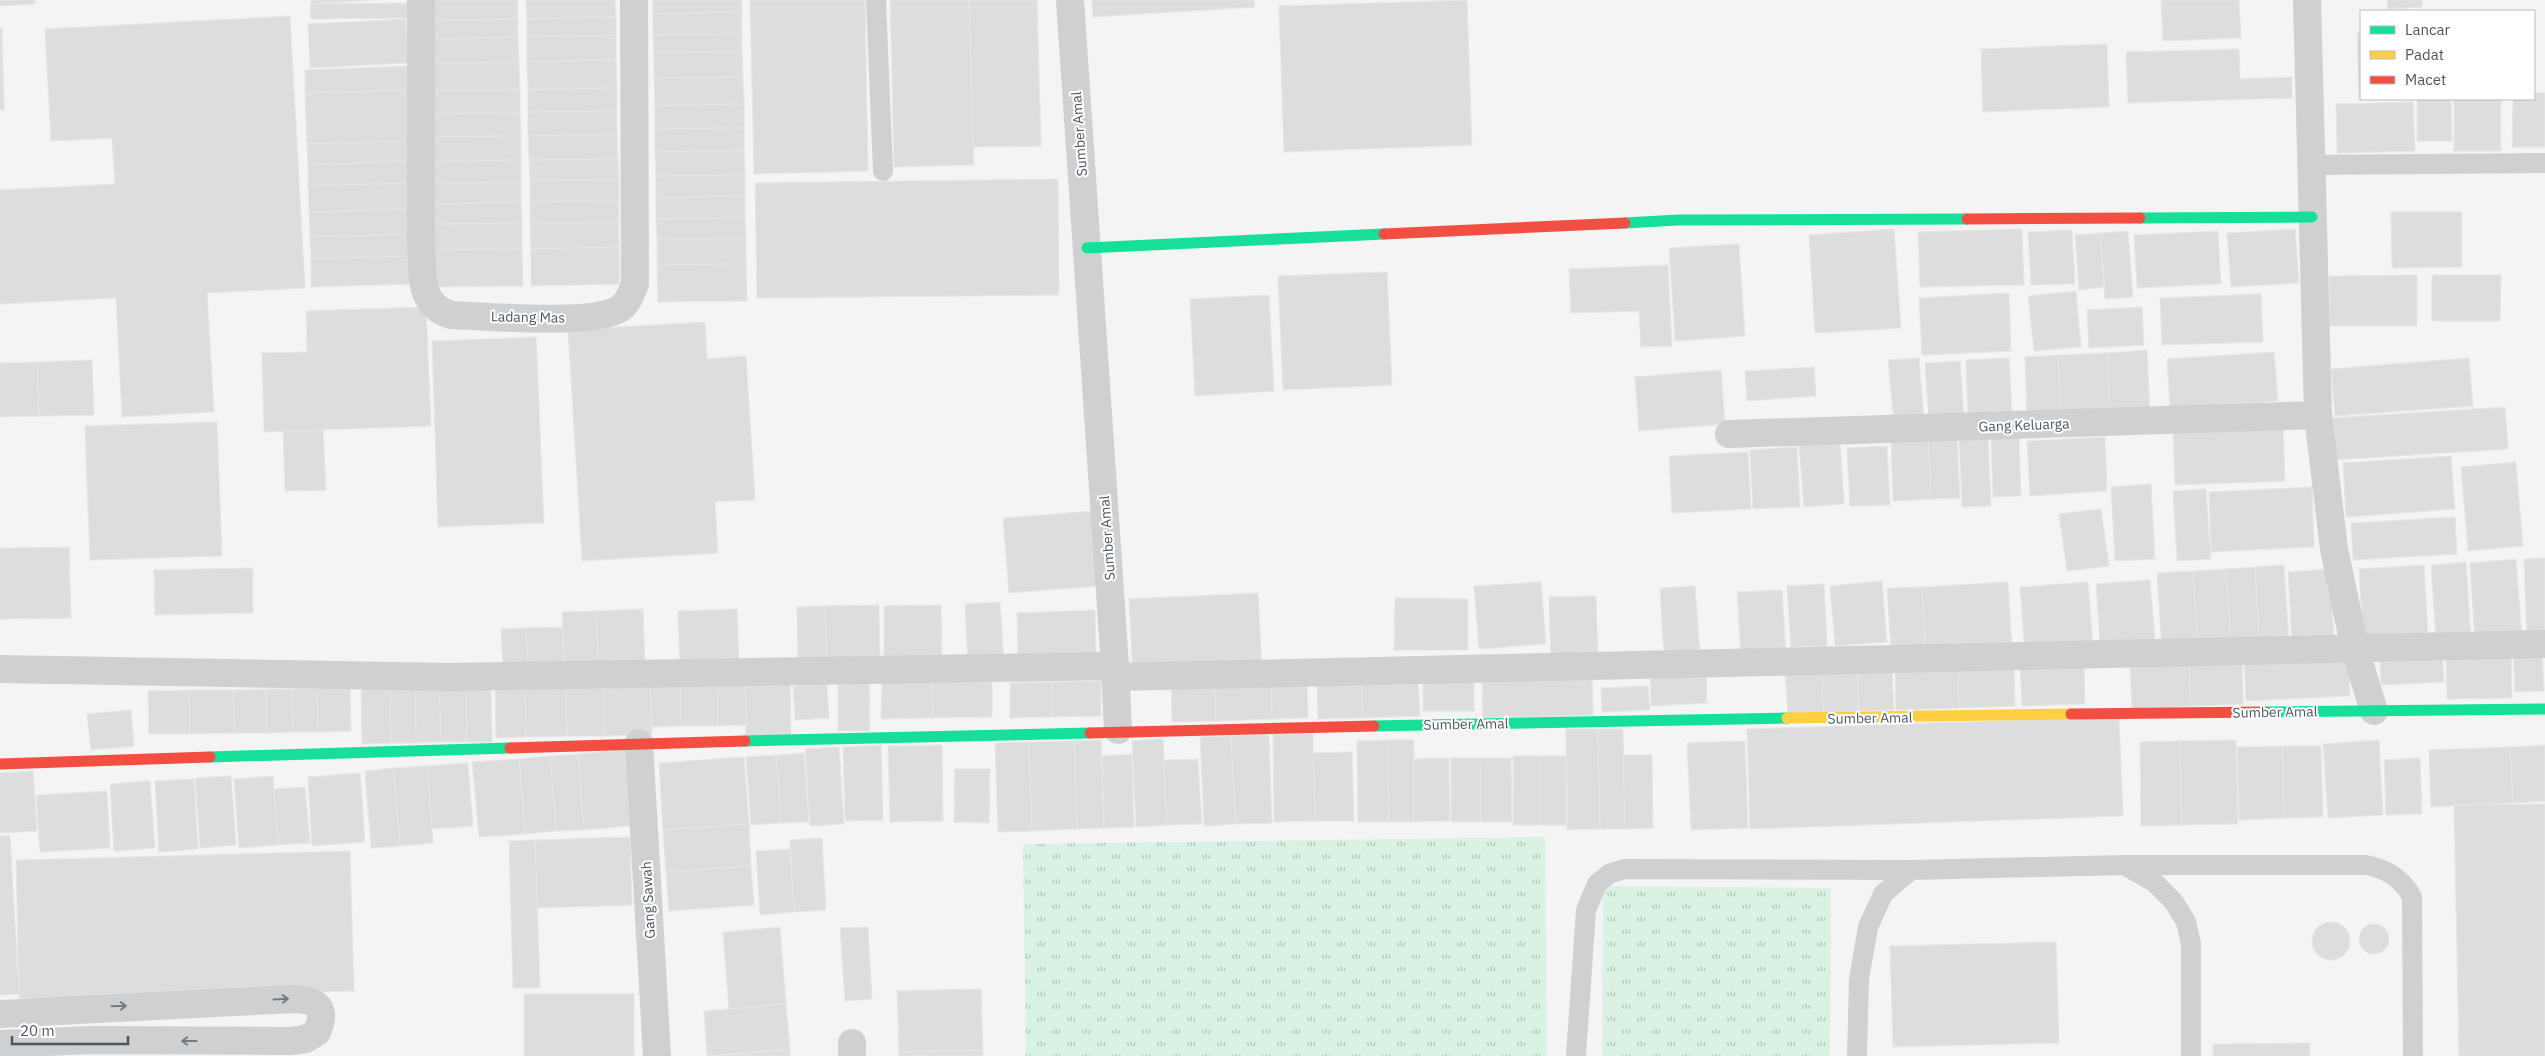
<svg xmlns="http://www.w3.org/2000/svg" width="2545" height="1056" viewBox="0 0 2545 1056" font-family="'IBM Plex Sans',sans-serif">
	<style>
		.grass { fill: url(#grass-tufts) }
		.building { fill: #ddddde; stroke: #e5e6e7 }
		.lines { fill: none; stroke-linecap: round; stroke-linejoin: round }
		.lane { stroke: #ced0d2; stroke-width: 20 }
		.street { stroke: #ced0d2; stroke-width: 28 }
		.fast { stroke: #16e098; stroke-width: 11 }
		.slow { stroke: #ffcf43; stroke-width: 11 }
		.jam { stroke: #f24e42; stroke-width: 11 }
		.oneway { stroke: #727b83 }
		.labels { text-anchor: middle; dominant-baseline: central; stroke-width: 4; stroke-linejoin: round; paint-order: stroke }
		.street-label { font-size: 14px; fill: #4a5661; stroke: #fff }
	</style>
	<defs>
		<pattern id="grass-tufts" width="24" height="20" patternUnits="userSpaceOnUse" patternTransform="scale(1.25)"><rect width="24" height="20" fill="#d9f2e3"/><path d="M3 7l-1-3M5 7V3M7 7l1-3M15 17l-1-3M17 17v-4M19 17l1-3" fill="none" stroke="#b2c7bb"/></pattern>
	</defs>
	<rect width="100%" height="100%" fill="#f4f4f4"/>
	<g class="grass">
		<polygon points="1545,837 1547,1056 1026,1056 1023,844"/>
		<polygon points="1603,886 1831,888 1830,1056 1602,1056"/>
	</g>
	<g class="building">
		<polygon points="0,0 35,0 35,4 0,6"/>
		<polygon points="311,0 376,0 311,4"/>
		<polygon points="429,0 518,0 518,19 429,20"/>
		<polygon points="526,0 615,0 616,17 527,19"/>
		<polygon points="653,0 742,0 742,12 653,14"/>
		<polygon points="750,0 865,0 868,171 754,174"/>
		<polygon points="890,0 969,0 974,165 894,167"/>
		<polygon points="969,0 1037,0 1041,146 973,147"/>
		<polygon points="1092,0 1254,0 1255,7 1093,17"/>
		<polygon points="1467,0 1472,145 1284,152 1279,6"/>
		<polygon points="2161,0 2239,0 2241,38 2163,41"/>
		<polygon points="2387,0 2422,0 2422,7 2388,9"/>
		<polygon points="408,3 408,18 311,19 310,4"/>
		<polygon points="742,12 742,34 653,35 653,14"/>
		<polygon points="290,16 305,288 207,293 214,412 122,417 116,298 0,304 0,190 115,184 112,138 51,141 45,29"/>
		<polygon points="616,17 616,35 527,37 527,19"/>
		<polygon points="406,19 408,63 310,68 308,24"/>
		<polygon points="518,19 518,37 430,39 429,20"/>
		<polygon points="0,28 2,28 4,110 0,110"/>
		<polygon points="2357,33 2361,33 2361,98 2359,98"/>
		<polygon points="742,34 742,52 654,53 653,35"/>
		<polygon points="616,35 616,60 527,62 527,37"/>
		<polygon points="518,37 519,62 430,63 430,39"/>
		<polygon points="2107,44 2109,107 1983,112 1981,49"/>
		<polygon points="2239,49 2240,79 2292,77 2292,98 2128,103 2126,52"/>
		<polygon points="742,52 743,77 654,78 654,53"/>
		<polygon points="616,60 617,88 528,90 527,62"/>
		<polygon points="519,62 520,90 431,91 430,63"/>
		<polygon points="409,66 410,90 305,93 305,70"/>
		<polygon points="743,77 744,104 655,106 654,78"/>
		<polygon points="617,88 617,111 528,112 528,90"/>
		<polygon points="410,90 411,141 307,144 305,93"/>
		<polygon points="520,90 520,113 431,114 431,91"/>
		<polygon points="2534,93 2545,93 2545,147 2512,147 2513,99 2534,99"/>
		<polygon points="2417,99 2451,99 2452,141 2417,141"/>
		<rect x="2454" y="99" width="47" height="52"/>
		<polygon points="2413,102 2415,151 2337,153 2336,104"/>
		<polygon points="744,104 744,128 655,129 655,106"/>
		<polygon points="617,111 617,134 528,136 528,112"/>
		<polygon points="520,113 521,136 432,137 431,114"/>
		<polygon points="744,128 744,150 655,152 655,129"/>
		<polygon points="617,134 618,159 529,160 528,136"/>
		<polygon points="521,136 521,160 432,162 432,137"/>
		<polygon points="411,141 412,161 308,165 307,144"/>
		<polygon points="744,150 745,175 656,176 655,152"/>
		<polygon points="618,159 619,180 530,181 529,160"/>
		<polygon points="521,160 521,182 433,183 432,162"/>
		<polygon points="412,161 413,183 308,186 308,165"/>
		<polygon points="745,175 745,196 656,198 656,176"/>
		<polygon points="1058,179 1059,295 757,298 755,183"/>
		<polygon points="619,180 619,201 530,202 530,181"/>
		<polygon points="521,182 521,202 433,204 433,183"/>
		<polygon points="413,183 414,209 309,212 308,186"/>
		<polygon points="745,196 745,218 656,219 656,198"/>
		<polygon points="619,201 619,222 530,223 530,202"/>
		<polygon points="521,202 522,223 433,224 433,204"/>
		<polygon points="414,209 414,234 310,237 309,212"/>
		<polygon points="2391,212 2462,212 2462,267 2392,268"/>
		<polygon points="745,218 746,238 657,239 656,219"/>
		<polygon points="619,222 619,247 531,249 530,223"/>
		<polygon points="522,223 522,249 433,250 433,224"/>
		<polygon points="1894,229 1901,328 1815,333 1809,235"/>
		<polygon points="2022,229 2024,285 1920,287 1918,232"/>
		<polygon points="2295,229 2299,283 2231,287 2227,233"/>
		<polygon points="2072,230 2075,284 2031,285 2028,232"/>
		<polygon points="2128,231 2133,297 2105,299 2101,233"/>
		<polygon points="2218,231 2221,284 2137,288 2134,235"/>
		<polygon points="2101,233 2104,287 2079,290 2075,235"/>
		<polygon points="414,234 415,256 311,259 310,237"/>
		<polygon points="746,238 746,264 657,265 657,239"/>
		<polygon points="1739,244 1745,336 1675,341 1669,248"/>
		<polygon points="619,247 620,284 531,286 531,249"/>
		<polygon points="522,249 523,286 435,287 433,250"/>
		<polygon points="415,256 416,284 311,287 311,259"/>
		<polygon points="746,264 747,301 658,302 657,265"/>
		<polygon points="1668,265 1672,346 1641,347 1639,311 1571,313 1569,269"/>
		<polygon points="1387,272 1392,385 1283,390 1278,276"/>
		<polygon points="2417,275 2417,326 2330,326 2329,276"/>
		<polygon points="2432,275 2501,275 2500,321 2432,321"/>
		<polygon points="2076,291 2081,347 2034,351 2028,296"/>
		<polygon points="2009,293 2011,351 1922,355 1919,298"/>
		<polygon points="2261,294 2263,342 2162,345 2160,298"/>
		<polygon points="1269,295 1274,391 1195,396 1190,299"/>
		<polygon points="426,307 431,426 264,432 262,353 307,352 306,311"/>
		<polygon points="2142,307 2144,345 2089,348 2087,310"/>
		<polygon points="705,322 707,359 746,356 755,500 715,502 718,553 582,561 568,330"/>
		<polygon points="536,337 544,523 438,527 432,341"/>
		<polygon points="2147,350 2150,413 2110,415 2107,353"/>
		<polygon points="2274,352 2278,401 2170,408 2167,359"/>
		<polygon points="2107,353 2110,415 2061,417 2058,355"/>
		<polygon points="2058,355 2061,417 2027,419 2025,357"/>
		<polygon points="1919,358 1924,421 1894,423 1888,360"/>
		<polygon points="2009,358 2012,414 1968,416 1966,360"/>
		<polygon points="2469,358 2473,406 2335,416 2331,369"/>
		<polygon points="92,360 94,415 39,416 37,362"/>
		<polygon points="1960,361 1964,420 1929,422 1925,363"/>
		<polygon points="37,362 39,416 0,417 0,363"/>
		<polygon points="1814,367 1816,396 1747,401 1745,371"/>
		<polygon points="1721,370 1725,424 1639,431 1635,377"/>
		<polygon points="2505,407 2508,449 2333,460 2331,418"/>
		<polygon points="217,422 222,556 90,560 85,426"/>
		<polygon points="2283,422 2285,481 2175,485 2173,425"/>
		<polygon points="323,430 326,490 285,491 283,431"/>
		<polygon points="1988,432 1991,506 1962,507 1959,433"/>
		<polygon points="1957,436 1960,498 1931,499 1928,437"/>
		<polygon points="1928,437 1931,499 1893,501 1891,439"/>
		<polygon points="2105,437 2107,491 2030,496 2027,441"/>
		<polygon points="1991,438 2019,438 2021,496 1993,497"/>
		<polygon points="1840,443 1844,504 1804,507 1799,446"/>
		<polygon points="1887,446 1890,505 1850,506 1847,448"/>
		<polygon points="1797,447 1800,507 1753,509 1750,450"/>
		<polygon points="1748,452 1751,509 1672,513 1669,456"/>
		<polygon points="2451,456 2455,509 2346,517 2343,463"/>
		<polygon points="2516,462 2523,546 2468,551 2461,467"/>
		<polygon points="2151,484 2155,559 2115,561 2111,487"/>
		<polygon points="2312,487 2314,547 2211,552 2209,492"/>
		<polygon points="2206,489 2211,559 2177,561 2173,491"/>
		<polygon points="2101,509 2109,566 2067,571 2059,514"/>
		<polygon points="1092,511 1098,586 1009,593 1003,518"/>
		<polygon points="2455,517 2457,554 2353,560 2351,523"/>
		<polygon points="69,547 71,618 0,619 0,548"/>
		<polygon points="2545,558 2545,638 2527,639 2524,559"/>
		<polygon points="2516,559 2522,639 2475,642 2470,563"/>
		<polygon points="2466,562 2471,639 2436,640 2431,565"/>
		<polygon points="2284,565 2289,641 2259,643 2255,567"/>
		<polygon points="2424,565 2428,636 2363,639 2359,569"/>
		<polygon points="2255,567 2259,643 2231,645 2226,569"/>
		<polygon points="253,568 253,613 155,615 154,570"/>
		<polygon points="2226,569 2231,645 2198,648 2193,571"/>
		<polygon points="2330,569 2334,641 2292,643 2288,572"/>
		<polygon points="2193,571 2198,648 2162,649 2157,573"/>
		<polygon points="2150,580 2155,641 2100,645 2096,584"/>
		<polygon points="1882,581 1887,642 1835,646 1830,586"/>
		<polygon points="1541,582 1546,644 1479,649 1474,586"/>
		<polygon points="2008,582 2012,650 1926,654 1922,587"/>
		<polygon points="2088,582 2093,647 2025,652 2020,587"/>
		<polygon points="1824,584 1827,646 1791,647 1787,586"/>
		<polygon points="1695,586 1700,654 1664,656 1660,588"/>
		<polygon points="1922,587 1925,647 1891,648 1887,588"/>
		<polygon points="1782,590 1786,655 1741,657 1737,592"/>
		<polygon points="1258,593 1262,670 1133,676 1129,599"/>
		<polygon points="1596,596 1598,662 1551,663 1549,597"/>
		<polygon points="1395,598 1468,599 1468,650 1394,650"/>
		<polygon points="1000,602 1004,662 968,664 965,604"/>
		<polygon points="879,605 880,661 826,662 825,606"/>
		<polygon points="941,605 942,663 884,663 884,606"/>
		<polygon points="825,606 826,662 798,662 797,607"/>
		<polygon points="643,609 645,667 599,669 596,611"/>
		<polygon points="737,609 739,667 680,669 678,611"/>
		<polygon points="1095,610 1096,655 1018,657 1017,613"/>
		<polygon points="596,611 599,669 564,670 562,612"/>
		<polygon points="562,627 564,670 528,671 526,628"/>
		<polygon points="526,628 528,671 503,673 501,629"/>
		<polygon points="2542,647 2544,691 2515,692 2513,648"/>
		<polygon points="2442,648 2444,682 2381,685 2380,650"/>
		<polygon points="2511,649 2512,698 2447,699 2446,650"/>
		<polygon points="2349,654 2350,696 2246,701 2244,659"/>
		<polygon points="2084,661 2085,704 2022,706 2020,662"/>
		<polygon points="2242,661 2243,704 2191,706 2189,663"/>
		<polygon points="2189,663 2191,706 2132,709 2130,666"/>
		<polygon points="2014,666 2015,706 1959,708 1958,667"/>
		<polygon points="1958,667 1959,708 1896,710 1895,669"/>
		<polygon points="1706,668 1707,703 1651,706 1650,670"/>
		<polygon points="1892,669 1894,710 1858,711 1857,671"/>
		<polygon points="1857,671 1858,711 1823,713 1822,673"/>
		<polygon points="1822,673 1823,713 1788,715 1785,674"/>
		<polygon points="1307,674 1308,718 1272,719 1271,675"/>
		<polygon points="1271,675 1272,719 1216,721 1214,676"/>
		<polygon points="1418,675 1420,716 1362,718 1361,676"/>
		<polygon points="1214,676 1216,721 1172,722 1171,678"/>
		<polygon points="1361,676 1362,718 1318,719 1317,678"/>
		<polygon points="838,677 869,677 870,731 838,731"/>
		<polygon points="790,678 791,735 746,736 745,679"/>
		<polygon points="1592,678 1593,715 1483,718 1482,681"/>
		<polygon points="717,679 718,726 681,726 680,680"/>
		<polygon points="717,679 745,679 746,725 718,726"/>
		<polygon points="680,680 681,726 652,727 650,681"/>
		<polygon points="1474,680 1474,711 1423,711 1423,681"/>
		<polygon points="439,681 466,681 467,742 441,742"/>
		<polygon points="439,681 441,742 416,743 415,682"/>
		<polygon points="466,681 491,681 492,742 467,742"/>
		<polygon points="650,681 652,734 605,736 603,682"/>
		<polygon points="1101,681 1101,716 1052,717 1052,682"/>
		<polygon points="415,682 416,743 391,743 390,683"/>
		<polygon points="603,682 605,736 567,736 566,683"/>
		<polygon points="932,682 992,682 992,717 933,718"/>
		<polygon points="932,682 933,718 881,719 882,683"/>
		<polygon points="1052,682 1052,717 1010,718 1010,683"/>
		<polygon points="361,683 390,683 391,743 362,744"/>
		<polygon points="566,683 567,736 526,737 525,684"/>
		<polygon points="495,684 525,684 526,737 496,738"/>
		<polygon points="827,684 829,718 795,720 793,686"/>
		<polygon points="1648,686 1650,710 1602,712 1601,688"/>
		<polygon points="317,688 350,688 351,731 318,732"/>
		<polygon points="317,688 318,732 293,732 292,689"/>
		<polygon points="266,689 266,733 234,733 233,690"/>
		<polygon points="266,689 292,689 293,732 266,733"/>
		<polygon points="189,690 190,734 149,734 148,691"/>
		<polygon points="189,690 233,690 234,733 190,734"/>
		<polygon points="131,710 134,746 91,750 87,714"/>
		<polygon points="2119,717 2123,816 1750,829 1747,729"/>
		<polygon points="1566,729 1598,729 1600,829 1567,830"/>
		<polygon points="1598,729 1623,729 1625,829 1600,829"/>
		<polygon points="1273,734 1313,734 1315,821 1274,822"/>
		<polygon points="1269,735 1272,823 1235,824 1231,736"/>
		<polygon points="1231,736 1235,824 1204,826 1200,737"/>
		<polygon points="1163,739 1167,825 1136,827 1132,741"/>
		<polygon points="1101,740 1104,828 1077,829 1074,741"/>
		<polygon points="1388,740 1389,822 1358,822 1357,741"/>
		<polygon points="1388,740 1414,740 1414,822 1389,822"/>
		<polygon points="2236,740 2238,824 2182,825 2180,741"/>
		<polygon points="2379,740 2383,815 2328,818 2323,744"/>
		<polygon points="1074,741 1077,829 1032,831 1029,742"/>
		<polygon points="1745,741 1748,828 1691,830 1687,743"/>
		<polygon points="2180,741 2182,825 2141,826 2140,742"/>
		<polygon points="1029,742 1032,831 998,832 995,743"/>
		<polygon points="881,745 883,820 845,821 843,747"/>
		<polygon points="942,745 943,821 890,822 888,746"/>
		<polygon points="2545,745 2545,801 2513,803 2510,747"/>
		<polygon points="2282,746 2284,818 2239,820 2237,747"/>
		<polygon points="2282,746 2321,746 2323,817 2284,818"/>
		<polygon points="839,747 844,824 810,826 805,749"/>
		<polygon points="2510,747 2513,803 2431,807 2429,750"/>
		<polygon points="634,749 640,825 584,830 578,754"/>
		<polygon points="1352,752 1354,821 1315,821 1313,753"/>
		<polygon points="804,753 809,822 781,823 776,755"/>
		<polygon points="578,754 584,830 556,831 550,756"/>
		<polygon points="1132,754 1134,827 1104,828 1102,756"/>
		<polygon points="776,755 781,823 751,825 746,757"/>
		<polygon points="1623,755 1652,755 1653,828 1625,829"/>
		<polygon points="550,756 556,831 525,834 519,759"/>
		<rect x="1513" y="756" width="27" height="69"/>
		<rect x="1540" y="756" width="26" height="69"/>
		<polygon points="744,757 749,824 663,830 659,763"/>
		<polygon points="1449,758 1450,821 1414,822 1414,759"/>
		<polygon points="1451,758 1480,758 1481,822 1451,822"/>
		<polygon points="1480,758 1511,758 1512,822 1481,822"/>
		<polygon points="2420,758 2422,814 2386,815 2384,760"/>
		<polygon points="519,759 525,834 479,837 472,762"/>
		<polygon points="1198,759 1202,824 1167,825 1164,760"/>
		<polygon points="468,763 473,826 432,829 427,766"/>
		<polygon points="427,766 433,843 400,846 393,768"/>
		<polygon points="393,768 400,846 371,848 365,771"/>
		<polygon points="955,769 990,769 989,823 954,822"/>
		<polygon points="33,771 37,831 0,833 0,773"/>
		<polygon points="360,773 365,842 312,846 308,777"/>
		<polygon points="231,776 236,845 200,848 195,778"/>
		<polygon points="273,776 278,845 239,848 234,779"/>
		<polygon points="194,779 198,849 159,852 155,781"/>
		<polygon points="150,781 155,848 114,851 110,784"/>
		<polygon points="305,787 310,843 278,845 274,789"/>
		<polygon points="107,791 110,848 40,852 36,795"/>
		<polygon points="2545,804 2545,1056 2459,1056 2454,805"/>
		<polygon points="749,824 751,866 666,872 663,830"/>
		<polygon points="0,836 10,836 19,994 0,995"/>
		<polygon points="630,837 632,905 537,908 535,840"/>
		<polygon points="822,838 826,910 794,912 790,840"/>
		<polygon points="535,840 540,988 513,988 509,841"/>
		<polygon points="790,849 794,912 760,915 756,851"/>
		<polygon points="350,851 354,991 19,999 16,860"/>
		<polygon points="751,866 754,905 669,911 666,872"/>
		<circle cx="2331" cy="941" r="19"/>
		<circle cx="2374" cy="939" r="15"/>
		<polygon points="780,927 786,1004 729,1009 723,932"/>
		<polygon points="868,927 872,999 845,1001 840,928"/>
		<polygon points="2056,942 2059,1043 1893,1047 1890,946"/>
		<polygon points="981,989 983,1050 899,1052 897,991"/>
		<rect x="524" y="994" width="110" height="62"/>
		<polygon points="786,1004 790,1049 707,1056 704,1011"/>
		<polygon points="2310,1043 2310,1056 2213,1056 2213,1044"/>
		<polygon points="790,1049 790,1056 708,1056"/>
		<polygon points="983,1050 983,1056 899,1056 899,1052"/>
	</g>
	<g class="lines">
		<g class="lane">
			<polyline points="876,0 883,171"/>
			<polyline points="2313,165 2545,163"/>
			<path d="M 2126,865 L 2366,865 C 2387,869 2402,878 2412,897 L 2413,1056"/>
			<polyline points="1576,1056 1586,910 1597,884 1609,874 1624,869 1911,870 2124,865 2154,882 2174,902 2186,922 2191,944 2191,1056"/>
			<polyline points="1857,1056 1859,979 1868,927 1883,894 1911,870"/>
		</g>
		<g class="street">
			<path d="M 421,0 L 421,245 C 423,274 418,305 451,315 C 485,316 592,326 619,309 C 628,304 631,293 635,284 L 634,0"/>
			<polyline points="1070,0 1115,666 1118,730"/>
			<polyline points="2307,0 2318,415 2334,549 2355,649 2374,711"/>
			<polyline points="1729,434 2318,415"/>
			<polyline points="0,669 450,677 1115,666"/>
			<polyline points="1115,677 2545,644"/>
			<polyline points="639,743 657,1056"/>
			<path d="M 0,1014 L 294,999 C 318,1000 327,1008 317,1032 L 306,1039 L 290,1041 L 93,1040 L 0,1044"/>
			<polyline points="852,1043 852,1056"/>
		</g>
		<g class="fast">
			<polyline points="2140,218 2312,217"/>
			<polyline points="1625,223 1678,220 1967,219"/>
			<polyline points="1087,248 1384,234"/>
			<polyline points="2265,712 2545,709"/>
			<polyline points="1374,726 1787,718"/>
			<polyline points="745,741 1090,733"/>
			<polyline points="210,757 510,748"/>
		</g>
		<polyline class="slow" points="1787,718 2071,714"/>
		<g class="jam">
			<polyline points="1967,219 2140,218"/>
			<polyline points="1384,234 1625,223"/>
			<polyline points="2071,714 2265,712"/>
			<polyline points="1090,733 1374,726"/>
			<polyline points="510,748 745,741"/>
			<polyline points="0,764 210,757"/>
		</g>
	</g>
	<defs><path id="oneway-shaft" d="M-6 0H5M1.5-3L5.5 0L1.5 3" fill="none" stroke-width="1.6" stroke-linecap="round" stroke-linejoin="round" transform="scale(1.25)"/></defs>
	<g class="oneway">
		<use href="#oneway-shaft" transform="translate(281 999) rotate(-3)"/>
		<use href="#oneway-shaft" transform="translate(119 1006) rotate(-2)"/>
		<use href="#oneway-shaft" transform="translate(189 1041) rotate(-180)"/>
	</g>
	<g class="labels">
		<g class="street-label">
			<text transform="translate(1079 134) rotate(-94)">Sumber Amal</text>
			<text transform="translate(528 317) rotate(1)">Ladang Mas</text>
			<text transform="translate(2024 425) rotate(-2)">Gang Keluarga</text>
			<text transform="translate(1107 538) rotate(-94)">Sumber Amal</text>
			<text transform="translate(2275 712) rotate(-1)">Sumber Amal</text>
			<text transform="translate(1870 718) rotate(-1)">Sumber Amal</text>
			<text transform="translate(1466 724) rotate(-1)">Sumber Amal</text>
			<text transform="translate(648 900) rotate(-93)">Gang Sawah</text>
		</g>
	</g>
	<rect x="2360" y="10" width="175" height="90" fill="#ffffff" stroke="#b7bbc0"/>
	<rect x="2370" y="26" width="25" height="8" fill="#16e098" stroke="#b7bbc0"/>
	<text x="2405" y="35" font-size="15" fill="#4a5661">Lancar</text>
	<rect x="2370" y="51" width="25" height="8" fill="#ffcf43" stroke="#b7bbc0"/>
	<text x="2405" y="60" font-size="15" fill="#4a5661">Padat</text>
	<rect x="2370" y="76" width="25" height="8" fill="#f24e42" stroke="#b7bbc0"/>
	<text x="2405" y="85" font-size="15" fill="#4a5661">Macet</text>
	<path d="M12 1036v8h116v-8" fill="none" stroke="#4a5661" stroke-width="2.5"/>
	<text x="20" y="1036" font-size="15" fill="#4a5661" stroke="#ffffff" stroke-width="4" paint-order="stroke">20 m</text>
</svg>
